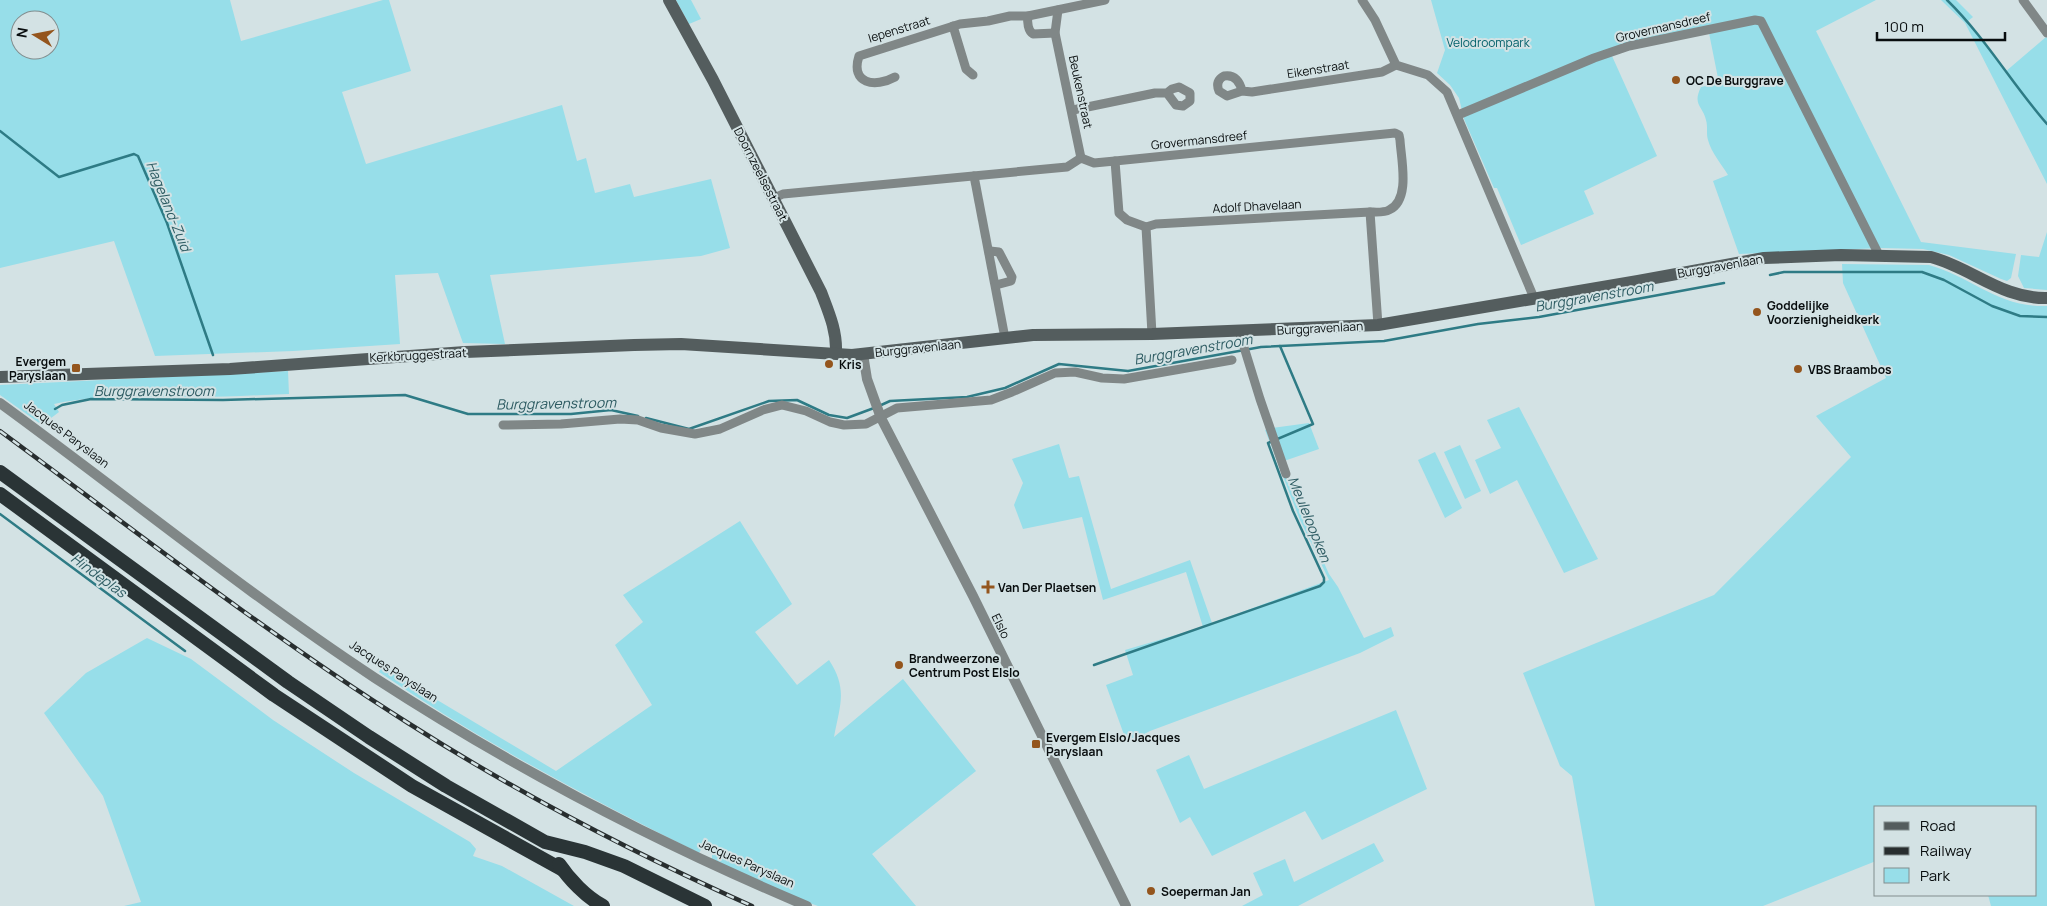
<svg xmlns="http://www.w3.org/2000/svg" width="2047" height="906" viewBox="0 0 2047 906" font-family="Manrope,sans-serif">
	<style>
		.green { fill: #97dee9; fill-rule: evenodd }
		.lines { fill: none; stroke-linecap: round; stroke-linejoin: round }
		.stream { stroke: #2e7b85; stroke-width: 2.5 }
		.minor { stroke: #808787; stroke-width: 9 }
		.tertiary { stroke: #808787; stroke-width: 10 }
		.secondary { stroke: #545d5e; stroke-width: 12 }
		.trunk { stroke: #2a3436; stroke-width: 14 }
		.rail-casing { stroke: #282e2f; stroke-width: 4.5 }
		.rail { stroke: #d3e2e4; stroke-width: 2.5; stroke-dasharray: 8; stroke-linecap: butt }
		.poi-dot { fill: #94551d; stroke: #d3e2e4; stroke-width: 2 }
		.labels { text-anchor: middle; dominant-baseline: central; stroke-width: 4; stroke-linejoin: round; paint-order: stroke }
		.street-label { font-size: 12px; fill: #080d0e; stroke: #d3e2e4 }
		.park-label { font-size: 12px; fill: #005f69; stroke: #d3e2e4 }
		.poi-label { font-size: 12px; font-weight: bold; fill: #080d0e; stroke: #d3e2e4; text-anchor: start }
		.water-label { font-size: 14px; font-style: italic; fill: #2d5b62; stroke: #d3e2e4 }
	</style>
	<rect width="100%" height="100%" fill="#d3e2e4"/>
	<g class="green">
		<path d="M 0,0 L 230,0 L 241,41 L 383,0 L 389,0 L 411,71 L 342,92 L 366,164 L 562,105 L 577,161 L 586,158 L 595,193 L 630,184 L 634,197 L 711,179 L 730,248 L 701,256 L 490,275 L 505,344 L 463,343 L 438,273 L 395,275 L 400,344 L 293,351 L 155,356 L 114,241 L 0,268 ZM 20,20 L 50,20 L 50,50 L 20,50 Z"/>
		<polygon points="676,0 691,0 701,19 689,24"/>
		<path d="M 1431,0 L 1876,0 L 1816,31 L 1921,242 L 2016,254 L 2011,278 L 2007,281 L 2001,279 L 1949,255 L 1923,249 L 1882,248 L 1739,254 L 1713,181 L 1728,175 C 1722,165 1711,152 1708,140 C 1706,134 1708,127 1706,120 C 1703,106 1692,105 1701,87 L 1719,83 L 1709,33 L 1630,49 L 1612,56 L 1657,156 L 1584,191 L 1594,214 L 1521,245 L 1497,188 L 1494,188 L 1464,119 L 1459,98 L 1450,85 L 1437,73 L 1445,50 Z"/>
		<polygon points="1941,0 1956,0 1973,17 1968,21 2005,72 2046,37 2047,38 2047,184 1965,23"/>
		<polygon points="2047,232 2047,290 2024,288 2018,276 2021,255 2039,257"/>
		<path d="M 1842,264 L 1929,265 C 1972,277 1999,308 2047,306 L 2047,906 L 1991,906 L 1988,895 L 2036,895 L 2036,807 L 1876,807 L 1876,861 L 1763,906 L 1595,906 L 1572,776 L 1560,766 L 1523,673 L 1714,595 L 1851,457 L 1816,416 L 1886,378 L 1843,283 Z"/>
		<path d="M 288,371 L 289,394 C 258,395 226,397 194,397 C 147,397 100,394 54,404 L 59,412 L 42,425 L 0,395 L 0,385 Z"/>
		<polygon points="1519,407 1598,559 1564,573 1517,480 1490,494 1475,460 1501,448 1487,420"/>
		<polygon points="1309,423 1319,449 1284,461 1272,428"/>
		<polygon points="1268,429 1296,500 1329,574 1338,587 1364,638 1391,627 1394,636 1360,653 1150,731 1127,743 1106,685 1133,675 1125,650 1203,627 1186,572 1103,600 1082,517 1023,529 1014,505 1023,483 1012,459 1059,444 1069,478 1079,476 1111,589 1190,560 1212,623 1329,580 1300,520 1265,430"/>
		<polygon points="1460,445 1481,491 1465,499 1444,452"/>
		<polygon points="1435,452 1462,508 1445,518 1418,460"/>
		<path d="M 740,521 L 792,604 L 755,632 L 797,685 L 829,660 C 848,689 840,705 834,737 L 903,679 L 976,771 L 872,854 L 916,906 L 818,906 L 804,901 L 712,860 L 712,852 L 702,848 L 699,853 C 589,798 480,741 379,672 L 382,667 L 556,771 L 652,705 L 615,645 L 643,622 L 623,595 Z"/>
		<polygon points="147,638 191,659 273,720 308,743 354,773 470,842 476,849 473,856 502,866 574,906 124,906 141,902 103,796 44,713 86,673"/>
		<polygon points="1396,710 1427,789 1322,840 1305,811 1212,856 1190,817 1180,823 1156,770 1189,755 1204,789"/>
		<polygon points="1374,843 1384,861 1298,906 1242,906 1263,895 1253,873 1285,859 1294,882"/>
	</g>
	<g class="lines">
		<g class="stream">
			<path d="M 1947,0 C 1985,37 2012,84 2047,124"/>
			<polyline points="0,131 59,177 134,154 138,156 167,223 213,355"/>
			<polyline points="1770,275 1784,272 1922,272 1944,280 1992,306 2020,316 2047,317"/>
			<polyline points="879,406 890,401 967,397 1005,388 1059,364 1128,371 1261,347 1384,341 1478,324 1539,317 1724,283"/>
			<polyline points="55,409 62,405 91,399 223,400 405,395 468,414 571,414 611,410 638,416"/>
			<polyline points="646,418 689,429 769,401 797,400 829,415 847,418 874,408"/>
			<polyline points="0,514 185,651"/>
			<polyline points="1094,665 1320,586 1324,582 1324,578 1293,511 1268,443 1313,424 1280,346"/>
		</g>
		<g class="minor">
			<polyline points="1362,0 1375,20 1396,65 1428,75 1447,92 1534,298"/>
			<polyline points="2023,0 2047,33"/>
			<polyline points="1058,10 1055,33 1081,158"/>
			<path d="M 1028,16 C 1027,22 1028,31 1033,34 L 1055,33"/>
			<polyline points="953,26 966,69 973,75"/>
			<path d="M 895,77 C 875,88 850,84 859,56 L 960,24 L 988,21 L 1010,16 L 1028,16 L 1105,0"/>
			<path d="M 1242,91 C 1240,82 1235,74 1224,76 C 1218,79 1216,84 1219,91 L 1227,96 L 1242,91 L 1252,92 L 1382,72 L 1396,65"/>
			<polyline points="1073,110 1155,93 1167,93 1172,89 1179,87 1190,93 1190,101 1183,106 1176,105 1167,93"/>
			<polyline points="1458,115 1594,58 1629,46 1755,20 1761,21 1879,255"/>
			<polyline points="1115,161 1119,213 1127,220 1146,227"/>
			<polyline points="974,176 1005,338"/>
			<path d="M 774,198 L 783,194 L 1067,167 L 1081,158 L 1094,163 L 1115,161 L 1395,133 L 1399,135 L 1400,140 C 1401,159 1411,200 1389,210 C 1384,213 1375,212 1370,212 L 1378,325"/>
			<polyline points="990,251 999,252 1012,277 1011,281 996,285"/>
			<polyline points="1239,331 1260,399 1286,474"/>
			<polyline points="1152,334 1146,227 1156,224 1370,212"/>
			<polyline points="503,425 561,424 620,419 638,420 661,428 695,434 720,429 763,410 782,405 806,411 830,422 844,425 866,424 897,408 991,400 1012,392 1055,373 1075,372 1102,378 1124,379 1232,360"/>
		</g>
		<g class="tertiary">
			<polyline points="863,354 867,379 881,418 973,596 1126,906"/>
			<path d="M 0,403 C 125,494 246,593 375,678 C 512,767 657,843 807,906"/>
		</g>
		<g class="secondary">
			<path d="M 669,0 L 713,80 L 821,292 C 829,313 837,331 836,353"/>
			<path d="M 0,377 L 230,369 L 465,352 L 634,345 L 681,344 L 852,355 L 1033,335 L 1152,334 L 1378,325 L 1638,281 L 1764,258 L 1841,255 L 1931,257 C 1972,268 2002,299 2047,298"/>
		</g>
		<g class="trunk">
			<polyline points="0,472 288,682 369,737 446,786 545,842 585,852 624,866 705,906"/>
			<polyline points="0,494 274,695 412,786 563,870"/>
			<path d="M 559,864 C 569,879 586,897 603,906"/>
		</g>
		<defs>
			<path id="rail" d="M 0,431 C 134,530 267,634 408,723 C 518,793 633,853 752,906"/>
		</defs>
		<use href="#rail" class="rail-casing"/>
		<use href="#rail" class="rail"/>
	</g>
	<g class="poi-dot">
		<circle cx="1676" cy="80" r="5"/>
		<circle cx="1757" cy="312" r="5"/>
		<circle cx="829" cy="364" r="5"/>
		<rect x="71" y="363" width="10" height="10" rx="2.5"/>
		<circle cx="1798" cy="369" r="5"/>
		<path d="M985.5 579.5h5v5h5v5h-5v5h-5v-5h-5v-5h5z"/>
		<circle cx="899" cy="665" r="5"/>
		<rect x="1031" y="739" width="10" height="10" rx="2.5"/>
		<circle cx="1151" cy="891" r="5"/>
	</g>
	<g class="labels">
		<g class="street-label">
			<text transform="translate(1663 27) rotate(-13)">Grovermansdreef</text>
			<text transform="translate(899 29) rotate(-17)">Iepenstraat</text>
			<text transform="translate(1318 69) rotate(-9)">Eikenstraat</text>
			<text transform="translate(1081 92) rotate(78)">Beukenstraat</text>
			<text transform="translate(1199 140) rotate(-6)">Grovermansdreef</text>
			<text transform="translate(761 174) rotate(63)">Doornzeelsestraat</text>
			<text transform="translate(1257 206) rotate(-3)">Adolf Dhavelaan</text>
			<text transform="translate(1720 266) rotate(-10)">Burggravenlaan</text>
			<text transform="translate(1320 328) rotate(-3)">Burggravenlaan</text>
			<text transform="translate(918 348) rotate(-6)">Burggravenlaan</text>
			<text transform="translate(418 355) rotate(-3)">Kerkbruggestraat</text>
			<text transform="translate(67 434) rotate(37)">Jacques Paryslaan</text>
			<text transform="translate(1001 626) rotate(64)">Elslo</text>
			<text transform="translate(394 671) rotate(33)">Jacques Paryslaan</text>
			<text transform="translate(747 863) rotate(24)">Jacques Paryslaan</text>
		</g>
		<g class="park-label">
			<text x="1488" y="42">Velodroompark</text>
		</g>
		<g class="poi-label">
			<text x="1686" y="80">OC De Burggrave</text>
			<text x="1767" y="305">Goddelijke<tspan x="1767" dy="14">Voorzienigheidkerk</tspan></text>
			<text x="66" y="361" text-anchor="end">Evergem<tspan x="66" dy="14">Paryslaan</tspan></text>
			<text x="839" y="364">Kris</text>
			<text x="1808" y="369">VBS Braambos</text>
			<text x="998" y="587">Van Der Plaetsen</text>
			<text x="909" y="658">Brandweerzone<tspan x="909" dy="14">Centrum Post Elslo</tspan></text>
			<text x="1046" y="737">Evergem Elslo/Jacques<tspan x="1046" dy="14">Paryslaan</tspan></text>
			<text x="1161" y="891">Soeperman Jan</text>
		</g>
		<g class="water-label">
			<text transform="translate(169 206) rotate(68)">Hageland-Zuid</text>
			<text transform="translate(1594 296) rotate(-10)">Burggravenstroom</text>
			<text transform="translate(1193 349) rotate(-10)">Burggravenstroom</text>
			<text x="154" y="390">Burggravenstroom</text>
			<text transform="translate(556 403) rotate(-1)">Burggravenstroom</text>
			<text transform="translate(1310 519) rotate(68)">Meuleloopken</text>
			<text transform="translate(99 575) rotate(36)">Hindeplas</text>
		</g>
	</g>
	<rect x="1874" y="806" width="162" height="90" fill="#d3e2e4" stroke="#828d8e"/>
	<rect x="1884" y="822" width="25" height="8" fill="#545d5e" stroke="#828d8e"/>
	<text x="1920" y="831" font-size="15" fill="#080d0e">Road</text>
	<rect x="1884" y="847" width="25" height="8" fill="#282e2f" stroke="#828d8e"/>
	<text x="1920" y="856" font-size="15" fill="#080d0e">Railway</text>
	<rect x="1884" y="868" width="25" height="15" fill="#97dee9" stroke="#828d8e"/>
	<text x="1920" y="881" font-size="15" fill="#080d0e">Park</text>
	<g transform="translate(35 35) rotate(280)"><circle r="24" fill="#d3e2e4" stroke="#828d8e"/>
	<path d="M0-4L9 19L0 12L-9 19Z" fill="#94551d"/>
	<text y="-8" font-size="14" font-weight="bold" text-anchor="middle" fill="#080d0e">N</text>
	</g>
	<path d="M1877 32v8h128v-8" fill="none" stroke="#080d0e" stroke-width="2.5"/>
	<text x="1884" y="32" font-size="15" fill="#080d0e" stroke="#d3e2e4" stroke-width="4" paint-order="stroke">100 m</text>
</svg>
